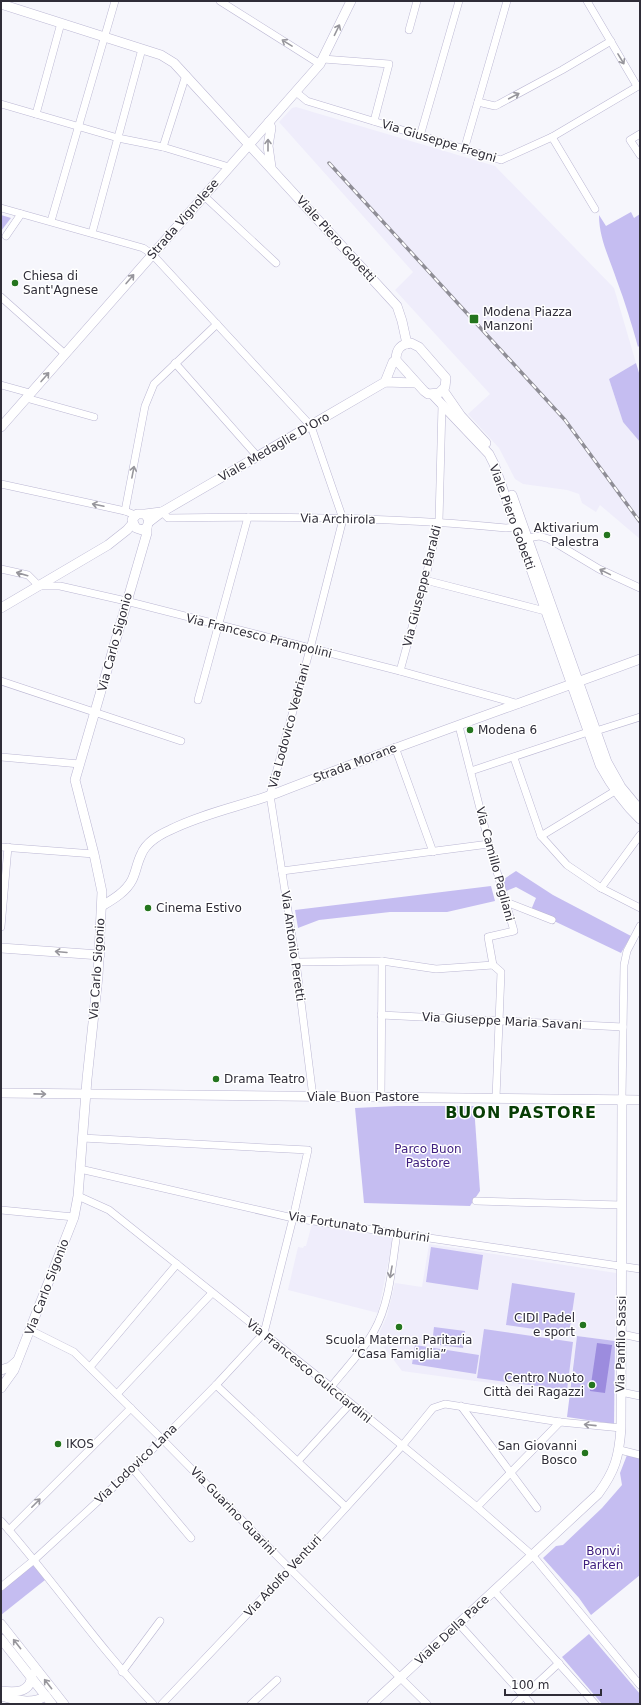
<svg xmlns="http://www.w3.org/2000/svg" width="641" height="1705" viewBox="0 0 641 1705" font-family="'DejaVu Sans',sans-serif">
	<style>
		.built { fill: #efedfb }
		.green { fill: #c5bdf1 }
		.water { fill: #9c8cde }
		.lines { fill: none; stroke-linecap: round; stroke-linejoin: round }
		.street-casing { stroke: #bbb7d3; stroke-width: 8 }
		.secondary-casing { stroke: #bbb7d3; stroke-width: 10 }
		.street { stroke: #fff; stroke-width: 7 }
		.secondary { stroke: #fff; stroke-width: 9 }
		.rail-casing { stroke: #8f8e96; stroke-width: 3.5 }
		.rail { stroke: #fff; stroke-width: 2; stroke-dasharray: 6; stroke-linecap: butt }
		.oneway { stroke: #97969c }
		.poi-dot { fill: #24751e; stroke: #fff; stroke-width: 1.5 }
		.labels { text-anchor: middle; dominant-baseline: central; stroke-width: 3; stroke-linejoin: round; paint-order: stroke }
		.street-label { font-size: 12px; fill: #2f2d38; stroke: #fff }
		.poi-label { font-size: 12px; fill: #2f2d38; stroke: #fff; text-anchor: start }
		.park-label { font-size: 12px; fill: #402080; stroke: #fff }
		.district-label { font-size: 16px; font-weight: bold; letter-spacing: 1px; fill: #083e05; stroke: #fff }
	</style>
	<rect width="100%" height="100%" fill="#f6f6fc"/>
	<g class="built">
		<polygon points="296,107 495,166 614,288 636,363 609,379 623,422 640,442 640,539 600,505 596,512 582,503 579,494 567,490 523,484 515,479 499,448 468,414 490,394 395,290 413,272 279,122 292,108"/>
		<polygon points="312,1224 393,1238 378,1313 288,1290 298,1247 303,1248 304,1246 306,1246"/>
		<polygon points="429,1244 616,1273 615,1341 577,1336 569,1394 402,1371 377,1338 387,1316 395,1283 422,1287"/>
	</g>
	<g class="green">
		<path d="M 631,212 L 634,218 L 640,214 L 640,345 L 638,347 C 632,325 625,302 617,281 C 610,259 599,239 599,215 L 606,226 Z"/>
		<polygon points="1,215 11,218 1,231"/>
		<polygon points="636,363 640,376 640,442 623,422 609,379"/>
		<polygon points="516,871 553,895 631,936 621,953 531,910 536,898 516,887 506,891 501,881"/>
		<polygon points="491,886 495,901 447,912 390,912 319,920 298,928 295,910"/>
		<polygon points="397,1106 474,1106 480,1191 470,1206 364,1203 355,1108"/>
		<polygon points="431,1247 483,1255 478,1290 426,1282"/>
		<polygon points="512,1283 575,1293 569,1334 506,1325"/>
		<polygon points="434,1327 465,1331 463,1348 432,1344"/>
		<polygon points="484,1329 573,1342 567,1390 477,1378"/>
		<polygon points="577,1336 615,1341 614,1424 567,1417"/>
		<polygon points="415,1345 479,1355 476,1374 412,1364"/>
		<polygon points="627,1455 640,1458 640,1575 591,1615 579,1598 543,1558 556,1546 563,1545 602,1508 622,1485 620,1473"/>
		<polygon points="33,1565 45,1580 1,1615 1,1591"/>
		<polygon points="589,1634 640,1694 640,1704 602,1704 562,1657"/>
	</g>
	<polygon class="water" points="597,1343 612,1345 605,1393 590,1391"/>
	<g class="lines">
		<defs>
			<g id="street">
				<polyline points="220,1 320,64"/>
				<polyline points="587,1 637,86"/>
				<polyline points="409,30 417,1"/>
				<polyline points="323,59 389,64 374,121"/>
				<polyline points="296,92 307,101 501,160 552,137 640,85"/>
				<polyline points="478,102 495,106 499,104 562,70 611,41"/>
				<polyline points="1,104 118,138 163,147 229,167"/>
				<polyline points="36,114 61,23"/>
				<polyline points="640,134 630,140 640,155"/>
				<polyline points="420,136 459,1"/>
				<polyline points="552,137 595,209"/>
				<polyline points="163,147 186,75"/>
				<polyline points="464,150 507,1"/>
				<polyline points="203,195 276,263"/>
				<polyline points="1,208 143,248 152,254 311,426 313,432 343,519 310,649 270,795 296,962 313,1097"/>
				<polyline points="51,221 115,1"/>
				<polyline points="92,233 142,49"/>
				<polyline points="6,236 21,214"/>
				<polyline points="1,297 65,354"/>
				<polyline points="175,363 258,457"/>
				<polyline points="1,385 30,393"/>
				<polyline points="26,398 94,417"/>
				<polyline points="1,484 125,511 135,515"/>
				<polyline points="125,511 145,406 154,384 217,324"/>
				<path d="M 162,512 L 168,518 C 281,516 394,517 506,528 L 516,527"/>
				<polyline points="528,538 539,536 549,539 599,569 640,588"/>
				<polyline points="1,569 28,575 39,586 60,586 126,601 400,671 519,704"/>
				<polyline points="425,580 545,611"/>
				<polyline points="400,671 425,580 439,521 442,405"/>
				<polyline points="1,681 181,741"/>
				<polyline points="198,700 248,517"/>
				<polyline points="459,726 489,844 514,931 488,937 493,965 501,972 496,1098"/>
				<polyline points="395,747 433,852"/>
				<polyline points="1,757 80,764"/>
				<polyline points="514,758 541,836 567,865 601,888 640,908"/>
				<polyline points="471,771 588,732 596,731 640,717"/>
				<polyline points="541,836 615,791"/>
				<polyline points="1,847 94,854"/>
				<polyline points="282,871 489,844"/>
				<polyline points="601,888 640,835"/>
				<polyline points="506,902 552,920"/>
				<polyline points="1,927 8,847"/>
				<polyline points="296,962 382,961 436,969 493,965"/>
				<polyline points="381,1015 623,1027"/>
				<polyline points="381,1098 382,961"/>
				<polyline points="622,1099 624,965 627,951 640,926"/>
				<polyline points="80,1169 293,1218 640,1269"/>
				<polyline points="78,1196 109,1210 331,1387 477,1507 533,1556 640,1685"/>
				<polyline points="476,1201 622,1205"/>
				<polyline points="1,1210 74,1217"/>
				<polyline points="30,1330 74,1352 163,1440 290,1569 427,1704"/>
				<polyline points="622,1334 640,1338"/>
				<polyline points="90,1367 177,1264"/>
				<polyline points="216,1385 346,1507"/>
				<path d="M 331,1387 C 345,1369 363,1351 374,1331 C 390,1303 392,1265 397,1233"/>
				<polyline points="621,1392 640,1396"/>
				<polyline points="117,1394 212,1293"/>
				<polyline points="461,1406 537,1508"/>
				<polyline points="620,1450 640,1455"/>
				<polyline points="298,1461 350,1404"/>
				<polyline points="133,1469 191,1538"/>
				<polyline points="477,1507 560,1422"/>
				<path d="M 1,1521 C 54,1581 98,1647 153,1704"/>
				<polyline points="9,1530 131,1408"/>
				<polyline points="1,1587 34,1560 133,1469 216,1385 264,1333 293,1218 308,1150 82,1138"/>
				<polyline points="494,1591 595,1704"/>
				<polyline points="459,1624 531,1704"/>
				<polyline points="122,1672 160,1621"/>
				<polyline points="162,1704 290,1569 402,1446 433,1408 445,1404 560,1422 621,1428"/>
				<polyline points="251,1704 277,1680"/>
				<polyline points="515,1704 559,1663"/>
			</g>
			<g id="secondary">
				<polyline points="1,4 161,55 174,63 397,306 402,321 407,344"/>
				<polyline points="269,122 271,128 268,146 271,167"/>
				<path d="M 411,343 L 419,347 L 446,378 L 445,387 L 439,393 L 428,394 L 424,391 L 396,360 C 396,349 401,344 411,343 Z"/>
				<polyline points="385,382 393,362 396,360"/>
				<polyline points="443,390 461,416 486,443"/>
				<path d="M 433,395 L 489,454 L 494,464 L 600,765 C 611,785 623,803 640,819"/>
				<polyline points="1,427 320,64 351,1"/>
				<polyline points="512,495 607,762 621,787 640,810"/>
				<polyline points="145,514 149,520 147,527 142,530 136,528 132,520 137,514 145,514 161,512"/>
				<polyline points="149,522 162,512 385,382 416,383"/>
				<polyline points="1,608 108,545 127,530 133,523"/>
				<path d="M 102,906 C 112,900 126,892 132,880 C 136,872 137,863 141,855 C 146,842 159,835 170,830 C 204,813 242,806 277,793 C 397,746 519,704 640,659"/>
				<polyline points="1,948 100,955"/>
				<polyline points="1,1093 640,1100"/>
				<polyline points="1,1370 10,1367 17,1361"/>
				<polyline points="1,1388 14,1370 74,1217 78,1196 87,1079 98,976 102,892 94,854 75,780 147,533 147,527"/>
				<polyline points="1,1624 64,1704"/>
				<polyline points="1,1639 52,1704"/>
				<path d="M 1,1691 C 16,1693 31,1693 32,1674"/>
				<path d="M 1,1696 C 17,1700 31,1705 46,1696"/>
				<path d="M 372,1704 L 598,1494 C 615,1471 619,1457 621,1428 L 622,1099"/>
			</g>
		</defs>
		<use href="#street" class="street-casing"/>
		<use href="#secondary" class="secondary-casing"/>
		<use href="#street" class="street"/>
		<use href="#secondary" class="secondary"/>
		<defs>
			<polyline id="rail" points="329,163 565,420 640,522"/>
		</defs>
		<use href="#rail" class="rail-casing"/>
		<use href="#rail" class="rail"/>
	</g>
	<defs><path id="oneway-shaft" d="M-6 0H5M1.5-3L5.5 0L1.5 3" fill="none" stroke-width="1.6" stroke-linecap="round" stroke-linejoin="round"/></defs>
	<g class="oneway">
		<use href="#oneway-shaft" transform="translate(337 30) rotate(-64)"/>
		<use href="#oneway-shaft" transform="translate(287 43) rotate(-148)"/>
		<use href="#oneway-shaft" transform="translate(621 59) rotate(59)"/>
		<use href="#oneway-shaft" transform="translate(514 96) rotate(-28)"/>
		<use href="#oneway-shaft" transform="translate(268 145) rotate(-90)"/>
		<use href="#oneway-shaft" transform="translate(130 279) rotate(-49)"/>
		<use href="#oneway-shaft" transform="translate(45 377) rotate(-49)"/>
		<use href="#oneway-shaft" transform="translate(133 472) rotate(-79)"/>
		<use href="#oneway-shaft" transform="translate(98 505) rotate(-168)"/>
		<use href="#oneway-shaft" transform="translate(605 572) rotate(-154)"/>
		<use href="#oneway-shaft" transform="translate(22 574) rotate(-164)"/>
		<use href="#oneway-shaft" transform="translate(61 952) rotate(-175)"/>
		<use href="#oneway-shaft" transform="translate(40 1094) rotate(1)"/>
		<use href="#oneway-shaft" transform="translate(391 1272) rotate(100)"/>
		<use href="#oneway-shaft" transform="translate(590 1425) rotate(-174)"/>
		<use href="#oneway-shaft" transform="translate(36 1503) rotate(-45)"/>
		<use href="#oneway-shaft" transform="translate(17 1644) rotate(-128)"/>
		<use href="#oneway-shaft" transform="translate(48 1684) rotate(-128)"/>
	</g>
	<g class="poi-dot">
		<circle cx="15" cy="283" r="4"/>
		<rect x="469" y="314" width="10" height="10" rx="2"/>
		<circle cx="607" cy="535" r="4"/>
		<circle cx="470" cy="730" r="4"/>
		<circle cx="148" cy="908" r="4"/>
		<circle cx="216" cy="1079" r="4"/>
		<circle cx="583" cy="1325" r="4"/>
		<circle cx="399" cy="1327" r="4"/>
		<circle cx="592" cy="1385" r="4"/>
		<circle cx="58" cy="1444" r="4"/>
		<circle cx="585" cy="1453" r="4"/>
	</g>
	<g class="labels">
		<g class="street-label">
			<text transform="translate(439 141) rotate(17)">Via Giuseppe Fregni</text>
			<text transform="translate(183 219) rotate(-49)">Strada Vignolese</text>
			<text transform="translate(336 239) rotate(48)">Viale Piero Gobetti</text>
			<text transform="translate(274 447) rotate(-30)">Viale Medaglie D'Oro</text>
			<text transform="translate(512 517) rotate(70)">Viale Piero Gobetti</text>
			<text transform="translate(338 519) rotate(1)">Via Archirola</text>
			<text transform="translate(422 586) rotate(-76)">Via Giuseppe Baraldi</text>
			<text transform="translate(259 636) rotate(14)">Via Francesco Prampolini</text>
			<text transform="translate(115 642) rotate(-75)">Via Carlo Sigonio</text>
			<text transform="translate(289 726) rotate(-75)">Via Lodovico Vedriani</text>
			<text transform="translate(355 763) rotate(-21)">Strada Morane</text>
			<text transform="translate(495 864) rotate(75)">Via Camillo Pagliani</text>
			<text transform="translate(293 946) rotate(82)">Via Antonio Peretti</text>
			<text transform="translate(97 969) rotate(-86)">Via Carlo Sigonio</text>
			<text transform="translate(502 1021) rotate(3)">Via Giuseppe Maria Savani</text>
			<text x="363" y="1097">Viale Buon Pastore</text>
			<text transform="translate(359 1227) rotate(9)">Via Fortunato Tamburini</text>
			<text transform="translate(47 1287) rotate(-69)">Via Carlo Sigonio</text>
			<text transform="translate(621 1344) rotate(-89)">Via Panfilo Sassi</text>
			<text transform="translate(309 1371) rotate(39)">Via Francesco Guicciardini</text>
			<text transform="translate(136 1464) rotate(-44)">Via Lodovico Lana</text>
			<text transform="translate(233 1511) rotate(46)">Via Guarino Guarini</text>
			<text transform="translate(283 1576) rotate(-47)">Via Adolfo Venturi</text>
			<text transform="translate(452 1630) rotate(-43)">Viale Della Pace</text>
		</g>
		<g class="poi-label">
			<text x="23" y="276">Chiesa di<tspan x="23" dy="14">Sant'Agnese</tspan></text>
			<text x="483" y="312">Modena Piazza<tspan x="483" dy="14">Manzoni</tspan></text>
			<text x="599" y="528" text-anchor="end">Aktivarium<tspan x="599" dy="14">Palestra</tspan></text>
			<text x="478" y="730">Modena 6</text>
			<text x="156" y="908">Cinema Estivo</text>
			<text x="224" y="1079">Drama Teatro</text>
			<text x="575" y="1318" text-anchor="end">CIDI Padel<tspan x="575" dy="14">e sport</tspan></text>
			<text x="399" y="1340" text-anchor="middle">Scuola Materna Paritaria<tspan x="399" dy="14">“Casa Famiglia”</tspan></text>
			<text x="584" y="1378" text-anchor="end">Centro Nuoto<tspan x="584" dy="14">Città dei Ragazzi</tspan></text>
			<text x="66" y="1444">IKOS</text>
			<text x="577" y="1446" text-anchor="end">San Giovanni<tspan x="577" dy="14">Bosco</tspan></text>
		</g>
		<g class="park-label">
			<text x="428" y="1149">Parco Buon<tspan x="428" dy="14">Pastore</tspan></text>
			<text x="603" y="1551">Bonvi<tspan x="603" dy="14">Parken</tspan></text>
		</g>
		<g class="district-label">
			<text x="521" y="1112">BUON PASTORE</text>
		</g>
	</g>
	<rect width="641" height="1705" fill="none" stroke="#2f2d38" stroke-width="4"/>
	<path d="M505 1689v6h96v-6" fill="none" stroke="#2f2d38" stroke-width="2"/>
	<text x="511" y="1689" font-size="12" fill="#2f2d38" stroke="#ffffff" stroke-width="3" paint-order="stroke">100 m</text>
</svg>
